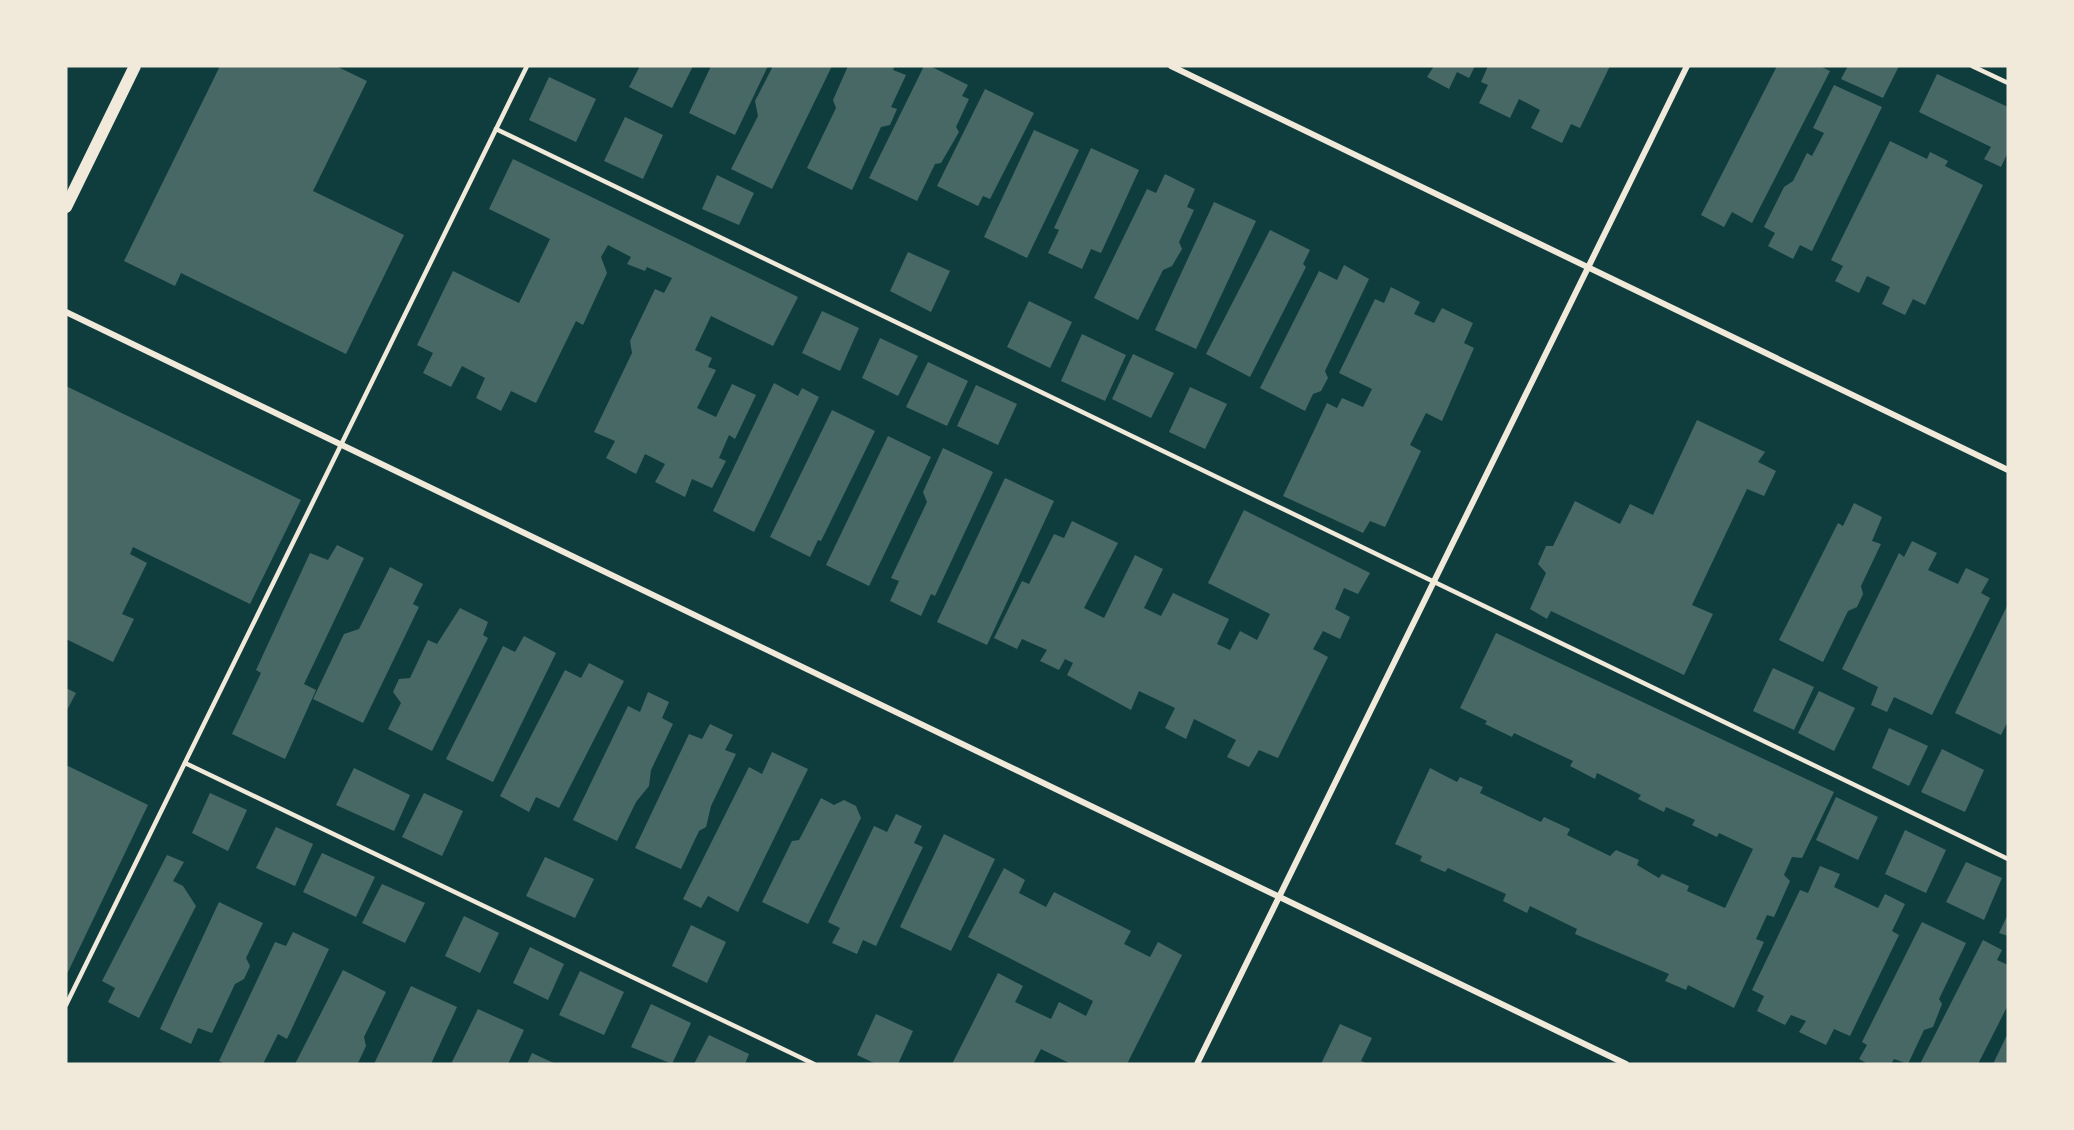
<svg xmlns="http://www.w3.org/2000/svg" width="2074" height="1130" viewBox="0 0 2074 1130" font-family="'DM Sans',sans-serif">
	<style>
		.building { fill: #486865 }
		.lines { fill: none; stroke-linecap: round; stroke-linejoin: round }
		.service { stroke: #f1e9da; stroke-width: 4.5 }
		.minor { stroke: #f1e9da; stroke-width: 6 }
		.secondary { stroke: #f1e9da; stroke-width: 12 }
	</style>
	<rect width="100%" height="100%" fill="#0f3d3e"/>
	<g class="building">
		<polygon points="220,66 336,66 367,81 313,191 404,235 346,354 181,273 175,286 124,261"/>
		<polygon points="640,66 693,66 672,108 629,87"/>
		<polygon points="711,66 768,66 735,135 689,113"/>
		<polygon points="773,66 832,66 772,189 731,169 758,116 755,101"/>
		<polygon points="848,66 895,66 893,70 906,75 891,107 897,109 890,125 881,127 852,190 807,168 836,108 833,100"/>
		<polygon points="924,66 930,66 968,85 962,96 969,99 956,127 959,132 941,163 935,164 917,201 869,178"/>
		<polygon points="1434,66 1475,66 1469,78 1457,72 1449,89 1427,77"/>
		<polygon points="1488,66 1610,66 1580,128 1571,124 1562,143 1531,128 1540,110 1519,99 1510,118 1479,103 1488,85 1481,82"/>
		<polygon points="1777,66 1820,66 1830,71 1752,223 1732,212 1724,227 1701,215"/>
		<polygon points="1848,66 1899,66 1883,98 1841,79"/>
		<polygon points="1937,74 2008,107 2008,152 2001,167 1984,159 1991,147 1919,112"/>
		<polygon points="549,77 596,99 576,142 529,120"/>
		<polygon points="1834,85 1882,107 1812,251 1800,245 1793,259 1768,246 1775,233 1764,227 1784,187 1793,181 1807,153 1812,156 1824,133 1813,128"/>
		<polygon points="985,89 1034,113 990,199 983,196 978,206 937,186"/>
		<polygon points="625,117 663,135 643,179 604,161"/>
		<polygon points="1034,130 1079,150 1027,258 984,237"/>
		<polygon points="1890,141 1927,159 1930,152 1948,161 1945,166 1983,185 1925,305 1913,299 1905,315 1882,304 1890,287 1867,276 1859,293 1835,281 1843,266 1831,260"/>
		<polygon points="1091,148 1139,170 1101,253 1091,249 1082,269 1048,253 1059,230 1054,228"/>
		<polygon points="513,159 798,297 773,346 711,316 695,350 712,358 708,367 716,370 697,408 716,417 732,384 756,395 735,439 729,435 719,458 726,461 712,488 692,479 685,497 655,482 665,464 645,454 636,474 606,458 615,441 594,432 632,353 630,341 655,289 664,293 672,278 647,267 645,271 627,264 631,257 608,245 601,257 607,273 583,325 576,321 536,403 511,391 501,411 476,398 485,378 462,366 451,387 423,373 433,353 417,345 453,271 519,303 550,239 489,209"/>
		<polygon points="1165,174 1195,189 1187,207 1194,210 1179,242 1182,249 1172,266 1163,270 1138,320 1094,298 1147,189 1156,193"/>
		<polygon points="717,175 754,193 739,225 702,209"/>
		<polygon points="1214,202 1256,221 1196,349 1155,330"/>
		<polygon points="1270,230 1310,250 1303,264 1306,267 1250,377 1206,354"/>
		<polygon points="908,252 950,271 931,312 890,291"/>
		<polygon points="1344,265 1369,279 1325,371 1328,378 1321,391 1313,394 1305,411 1260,388 1319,271 1337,280"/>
		<polygon points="1391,287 1420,302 1414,314 1434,323 1442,308 1473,323 1464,343 1474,348 1442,421 1426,413 1410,445 1421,451 1385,527 1370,521 1363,533 1283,496 1327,403 1337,408 1342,398 1363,407 1372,389 1339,373 1375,299 1384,303"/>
		<polygon points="1029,301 1072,322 1050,368 1007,347"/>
		<polygon points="822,311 859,328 840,371 802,353"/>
		<polygon points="1082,334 1126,355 1105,401 1061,381"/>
		<polygon points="880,338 918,356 898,396 862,378"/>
		<polygon points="1133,354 1174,373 1151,418 1112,399"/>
		<polygon points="928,362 968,381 947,426 906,407"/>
		<polygon points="774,383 798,396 802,388 819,397 754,532 713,511"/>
		<polygon points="976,385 1017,404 998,445 957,426"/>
		<polygon points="66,386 301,500 250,604 133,547 130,554 147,563 122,614 134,619 113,662 66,639"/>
		<polygon points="1190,387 1227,404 1205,449 1169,432"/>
		<polygon points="832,410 875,431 821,541 818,540 810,557 770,537"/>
		<polygon points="1697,420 1765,452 1758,462 1776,471 1764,496 1747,489 1692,605 1713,614 1684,675 1551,611 1547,619 1530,609 1546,573 1538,564 1546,546 1553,546 1575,501 1620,524 1630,504 1653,515"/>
		<polygon points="888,436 931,457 869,586 826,565"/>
		<polygon points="943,448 993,472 935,596 931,594 921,616 890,601 899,581 891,578 927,502 923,492"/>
		<polygon points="1005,478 1054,501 987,645 937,622"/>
		<polygon points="1854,503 1882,517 1872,541 1881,544 1861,586 1863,594 1857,607 1848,611 1823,662 1779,640 1838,523 1843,526"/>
		<polygon points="1244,510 1370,573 1358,594 1344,588 1335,609 1350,617 1340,639 1323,631 1313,649 1328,657 1278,758 1259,750 1249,767 1227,757 1236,740 1194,719 1186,739 1165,728 1175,708 1139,691 1131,710 1067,675 1073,663 1065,659 1059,670 1040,661 1047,650 1022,639 1017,649 994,638 1022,581 1029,584 1054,534 1064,538 1072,521 1118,543 1084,608 1104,618 1135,555 1163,569 1144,608 1161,616 1173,593 1229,619 1217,644 1230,650 1240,631 1257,640 1270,614 1208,583"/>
		<polygon points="1912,541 1937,553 1928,570 1958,584 1966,568 1989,579 1981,593 1990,598 1932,715 1894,697 1887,712 1871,705 1878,687 1842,669 1899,553 1904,557"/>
		<polygon points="337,545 364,558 304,684 316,690 285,759 232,734 261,673 256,670 310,553 328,560"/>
		<polygon points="390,567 423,584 413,604 419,607 363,723 313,699 344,634 359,629"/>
		<polygon points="2008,604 2008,721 2001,735 1955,713"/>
		<polygon points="460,608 488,622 483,635 488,638 432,751 388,729 401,703 393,692 399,679 410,678 428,640 437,644"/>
		<polygon points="1496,633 1834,792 1802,858 1792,857 1784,875 1790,881 1774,917 1767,915 1756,939 1764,942 1734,1008 1688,985 1686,990 1665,981 1669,974 1575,934 1577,929 1530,906 1527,913 1503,901 1506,894 1448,868 1445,872 1420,861 1422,856 1395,844 1430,768 1457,782 1460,777 1483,787 1480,793 1541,822 1544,817 1570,829 1567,835 1610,856 1616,850 1639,860 1637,865 1659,878 1662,874 1689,886 1687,891 1725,908 1753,849 1719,833 1717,837 1692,825 1695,820 1666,807 1664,812 1638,799 1641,795 1597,773 1595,779 1570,766 1573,761 1514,733 1512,737 1485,724 1487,721 1460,708"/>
		<polygon points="524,636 556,653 493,782 446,759 503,646 515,652"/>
		<polygon points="589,663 624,681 559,808 536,797 529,812 500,796 565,670 581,678"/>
		<polygon points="1773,668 1814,687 1794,730 1753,711"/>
		<polygon points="66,688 76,693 66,712"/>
		<polygon points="1819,691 1855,708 1834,751 1798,733"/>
		<polygon points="648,692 669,702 662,718 673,724 651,770 649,786 636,802 617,841 573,820 628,706 640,712"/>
		<polygon points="710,724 733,735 725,750 736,754 711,806 706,827 699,831 681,869 635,848 689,734 702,739"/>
		<polygon points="1889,728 1928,746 1909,786 1872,768"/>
		<polygon points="1942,749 1984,770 1965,812 1921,792"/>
		<polygon points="772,752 808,769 738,912 708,896 701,908 683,899 749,767 762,774"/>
		<polygon points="66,765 148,805 66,976"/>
		<polygon points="354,768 410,795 394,831 336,805"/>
		<polygon points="210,793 247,810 228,851 192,833"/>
		<polygon points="424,793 463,811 442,856 402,837"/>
		<polygon points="1836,797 1878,817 1858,860 1816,840"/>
		<polygon points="821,798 834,805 844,800 856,806 861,818 808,924 762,902 792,841 799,840"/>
		<polygon points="896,814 922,826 914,843 923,847 876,946 863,940 857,954 832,943 840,928 828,922 874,826 887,832"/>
		<polygon points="276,827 313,844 295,886 256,868"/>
		<polygon points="1905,830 1946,850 1926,893 1885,874"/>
		<polygon points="944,834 995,859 951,951 900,927"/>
		<polygon points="322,853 375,877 356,917 303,892"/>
		<polygon points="167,855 184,862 173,881 183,886 196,906 139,1018 108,1002 115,988 102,981"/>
		<polygon points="545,857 594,879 575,918 526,896"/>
		<polygon points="1966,862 2002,878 1984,920 1946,902"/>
		<polygon points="1820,866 1840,874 1834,887 1878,908 1885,894 1905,904 1892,931 1899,935 1850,1036 1834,1029 1826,1045 1799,1032 1806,1021 1791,1015 1785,1025 1757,1011 1764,996 1752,990 1800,890 1808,893"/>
		<polygon points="1004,868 1025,880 1019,893 1046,907 1054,892 1131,931 1124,944 1150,957 1158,942 1182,955 1127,1064 1071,1064 1041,1049 1033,1064 952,1064 998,973 1023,986 1015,1002 1051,1019 1059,1002 1086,1016 1093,1001 968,937"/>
		<polygon points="382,884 425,903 405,943 362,923"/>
		<polygon points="219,902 263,923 246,958 250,966 244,979 235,984 212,1033 198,1028 191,1044 160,1029"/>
		<polygon points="2008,914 2008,936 1999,933"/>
		<polygon points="464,916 499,933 480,973 445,956"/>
		<polygon points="1922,922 1966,943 1939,999 1942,1004 1933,1027 1924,1030 1908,1064 1894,1059 1891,1064 1868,1064 1859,1059 1867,1045 1862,1042"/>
		<polygon points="691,925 726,942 707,983 672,966"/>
		<polygon points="293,932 329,949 287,1039 278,1034 263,1064 226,1064 219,1061 275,942 286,946"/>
		<polygon points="1983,940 2002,950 1997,960 2008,965 2008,1005 1978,1064 1920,1064"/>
		<polygon points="530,947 564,964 548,1000 513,983"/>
		<polygon points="343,970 386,992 364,1037 366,1046 358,1063 354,1064 295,1064"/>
		<polygon points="580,971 624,992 604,1035 559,1015"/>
		<polygon points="411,986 457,1007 431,1064 374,1064"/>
		<polygon points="651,1004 691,1023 672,1064 631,1047"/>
		<polygon points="478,1009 524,1030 508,1064 451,1064"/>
		<polygon points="876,1014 913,1031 898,1064 876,1064 857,1055"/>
		<polygon points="1340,1024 1372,1038 1361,1061 1369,1064 1321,1064"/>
		<polygon points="2008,1033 2008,1064 1993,1064"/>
		<polygon points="709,1035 749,1054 745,1064 694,1064"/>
		<polygon points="532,1053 556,1064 527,1064"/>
	</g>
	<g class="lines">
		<g class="service">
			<polyline points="1972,66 2008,83"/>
			<polyline points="496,129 2008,859"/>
			<polyline points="185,763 814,1064"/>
			<polyline points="66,1005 527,66"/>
		</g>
		<g class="minor">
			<polyline points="1171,66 2008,470"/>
			<polyline points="66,312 1626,1064"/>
			<polyline points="1197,1064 1687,66"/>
		</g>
		<polyline class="secondary" points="66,207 135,66"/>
	</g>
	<rect width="2074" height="1130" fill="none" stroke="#f1e9da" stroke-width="135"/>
</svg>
